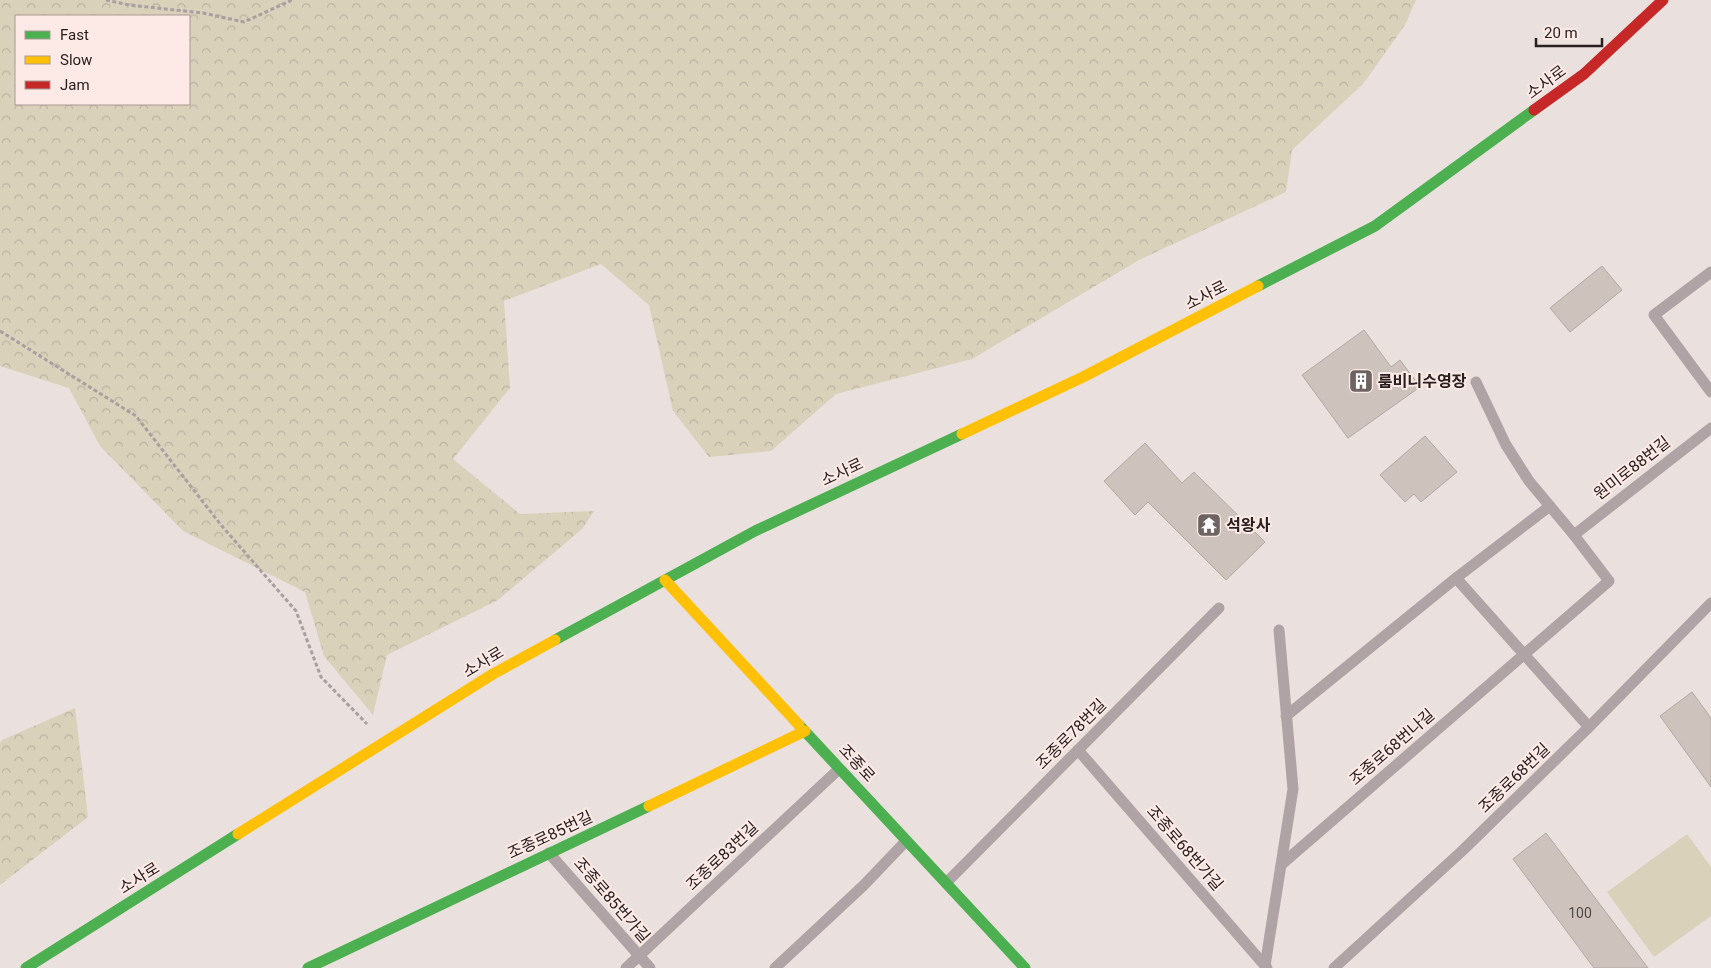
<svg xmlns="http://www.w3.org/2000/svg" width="1711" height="968" viewBox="0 0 1711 968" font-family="Roboto,'Noto Sans KR',sans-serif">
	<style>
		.grass { fill: #dad1bb }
		.forest { fill: url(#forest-crowns); fill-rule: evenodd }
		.building { fill: #cec3bc; stroke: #b0a9a5 }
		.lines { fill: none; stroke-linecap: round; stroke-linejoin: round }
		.path { stroke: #a99fa0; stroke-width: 3; stroke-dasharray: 4 2.5; stroke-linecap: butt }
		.lane { stroke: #b0a3a6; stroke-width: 11 }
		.fast { stroke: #4caf50; stroke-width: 11 }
		.slow { stroke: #ffc107; stroke-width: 11 }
		.jam { stroke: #c62828; stroke-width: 11 }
		.labels { text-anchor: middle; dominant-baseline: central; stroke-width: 4; stroke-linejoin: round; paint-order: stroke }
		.number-label { font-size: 14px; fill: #524a47 }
		.street-label { font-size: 16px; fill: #292120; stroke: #fde9e5 }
		.poi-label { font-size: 16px; font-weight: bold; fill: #292120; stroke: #fde9e5; text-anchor: start }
	</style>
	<defs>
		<pattern id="forest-crowns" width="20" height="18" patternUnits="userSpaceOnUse" patternTransform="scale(1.25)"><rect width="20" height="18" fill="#dad1bb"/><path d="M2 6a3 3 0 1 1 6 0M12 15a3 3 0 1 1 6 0" fill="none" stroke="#bbb3a0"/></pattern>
	</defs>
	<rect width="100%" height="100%" fill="#eae0dd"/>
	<polygon class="grass" points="1687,834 1711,867 1711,916 1654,957 1607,892"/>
	<g class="forest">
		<path d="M 0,0 L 1416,0 L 1405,25 L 1363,84 L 1292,150 L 1286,192 L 1141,259 L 972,359 L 836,394 L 771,451 L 709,457 L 673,411 L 649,305 L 601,264 L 504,301 L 510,388 L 453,459 L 520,514 L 594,511 L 582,529 L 498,600 L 387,655 L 373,715 L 324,656 L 305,592 L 183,531 L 100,446 L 69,388 L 0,366 ZM 189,16 L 189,104 L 16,104 L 16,16 Z"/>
		<polygon points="75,708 88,817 0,885 0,743 2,740"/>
	</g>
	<g class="building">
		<polygon points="1602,266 1622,290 1570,332 1550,308"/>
		<polygon points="1364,330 1391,367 1400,360 1420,387 1348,438 1302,375"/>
		<polygon points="1425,436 1457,472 1421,502 1414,494 1405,502 1380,475"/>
		<polygon points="1145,443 1182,483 1194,472 1265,542 1226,580 1148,502 1135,515 1104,481"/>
		<polygon points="1692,692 1711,718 1711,787 1660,716"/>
		<polygon points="1546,833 1648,968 1594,968 1513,859"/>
	</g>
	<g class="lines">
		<g class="path">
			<polyline points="106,0 129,5 203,13 244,22 292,0"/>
			<polyline points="0,331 136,416 221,525 296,611 321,677 367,724"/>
		</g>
		<g class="lane">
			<polyline points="1711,272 1654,315 1711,392"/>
			<polyline points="1574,535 1711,428"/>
			<polyline points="1456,578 1589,727"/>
			<polyline points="1286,716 1456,578 1550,506"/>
			<polyline points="1078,750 1267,968"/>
			<polyline points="549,853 650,968"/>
			<polyline points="1282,864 1609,581 1574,535 1529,481 1506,445 1476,382"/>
			<polyline points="946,883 1219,608"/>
			<polyline points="1265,966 1293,789 1279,630"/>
			<polyline points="626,968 839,769"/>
			<polyline points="775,968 864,885 906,841"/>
			<polyline points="1334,968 1462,851 1589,727 1711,603"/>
		</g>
		<g class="fast">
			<polyline points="1258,286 1375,226 1534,110"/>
			<polyline points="555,640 755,531 962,434"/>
			<polyline points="799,725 1025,968"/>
			<polyline points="26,968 238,834"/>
			<polyline points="308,968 649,806"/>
		</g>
		<g class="slow">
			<polyline points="962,434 1083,377 1258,286"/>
			<polyline points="665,580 799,725"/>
			<polyline points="649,806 805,731"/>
			<polyline points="238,834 493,674 555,640"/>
		</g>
		<polyline class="jam" points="1534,110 1584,74 1663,0"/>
	</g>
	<defs>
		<symbol id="building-square" viewBox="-11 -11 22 22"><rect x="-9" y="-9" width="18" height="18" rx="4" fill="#6d6462" stroke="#fde9e5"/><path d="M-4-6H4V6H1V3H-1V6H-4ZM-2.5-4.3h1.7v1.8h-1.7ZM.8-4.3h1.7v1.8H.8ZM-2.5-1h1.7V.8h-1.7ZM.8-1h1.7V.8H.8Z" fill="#fff"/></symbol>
		<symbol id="temple-square" viewBox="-11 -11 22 22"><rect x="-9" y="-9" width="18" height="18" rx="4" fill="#6d6462" stroke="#fde9e5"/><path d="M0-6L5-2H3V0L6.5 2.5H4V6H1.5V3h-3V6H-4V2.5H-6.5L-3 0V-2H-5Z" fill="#fff"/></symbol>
	</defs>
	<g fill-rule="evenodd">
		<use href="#building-square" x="1347" y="367" width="28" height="28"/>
		<use href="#temple-square" x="1195" y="511" width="28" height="28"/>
	</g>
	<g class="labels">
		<g class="number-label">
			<text x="1580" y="913">100</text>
		</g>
		<g class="street-label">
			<text transform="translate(1546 82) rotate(-36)">소사로</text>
			<text transform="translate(1206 295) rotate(-27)">소사로</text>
			<text transform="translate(1632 468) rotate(-38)">원미로88번길</text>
			<text transform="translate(842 472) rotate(-25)">소사로</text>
			<text transform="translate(483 662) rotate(-31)">소사로</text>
			<text transform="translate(1071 734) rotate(-45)">조종로78번길</text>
			<text transform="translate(1392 747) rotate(-41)">조종로68번나길</text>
			<text transform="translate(857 763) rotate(47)">조종로</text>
			<text transform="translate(1514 778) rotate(-44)">조종로68번길</text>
			<text transform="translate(550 835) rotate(-25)">조종로85번길</text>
			<text transform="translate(1185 848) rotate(49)">조종로68번가길</text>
			<text transform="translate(722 856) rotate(-43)">조종로83번길</text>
			<text transform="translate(139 878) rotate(-32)">소사로</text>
			<text transform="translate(612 900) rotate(49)">조종로85번가길</text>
		</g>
		<g class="poi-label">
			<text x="1378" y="381">룸비니수영장</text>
			<text x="1226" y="525">석왕사</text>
		</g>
	</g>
	<rect x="15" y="15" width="175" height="90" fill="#fde9e5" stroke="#a89996"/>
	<rect x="25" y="31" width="25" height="8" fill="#4caf50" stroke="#a89996"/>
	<text x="60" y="40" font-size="15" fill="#292120">Fast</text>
	<rect x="25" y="56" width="25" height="8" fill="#ffc107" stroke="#a89996"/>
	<text x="60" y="65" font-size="15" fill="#292120">Slow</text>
	<rect x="25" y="81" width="25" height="8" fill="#c62828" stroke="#a89996"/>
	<text x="60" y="90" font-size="15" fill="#292120">Jam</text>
	<path d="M1536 38v8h66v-8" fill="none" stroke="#292120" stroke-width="2.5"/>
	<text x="1544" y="38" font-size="15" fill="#292120" stroke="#fde9e5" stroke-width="4" paint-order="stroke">20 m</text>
</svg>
